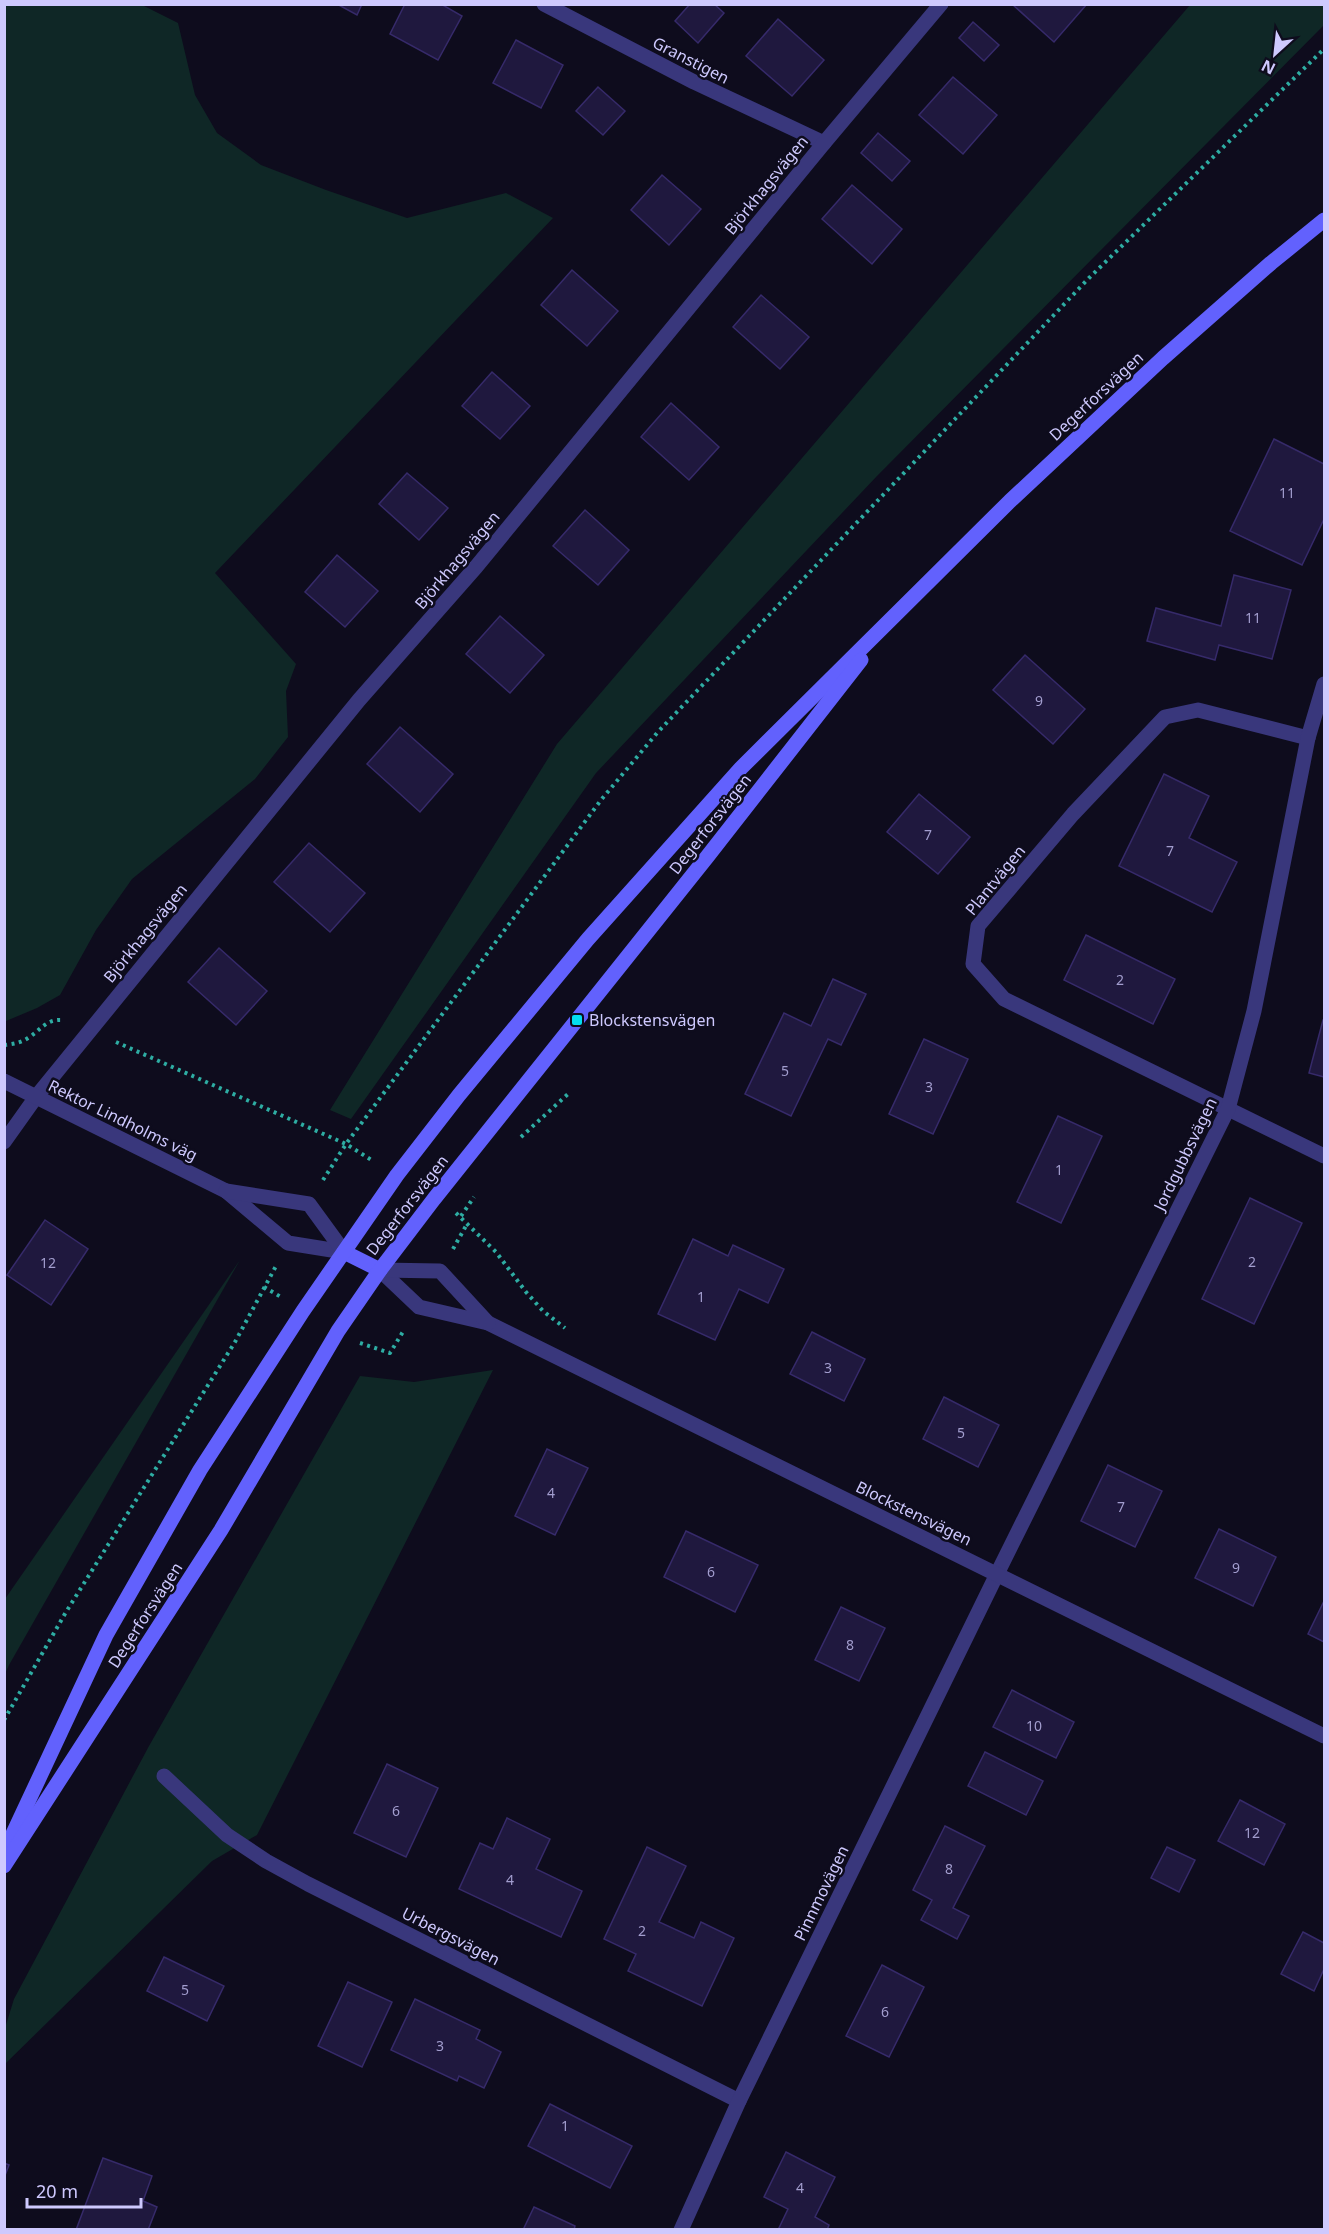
<svg xmlns="http://www.w3.org/2000/svg" width="1329" height="2234" viewBox="0 0 1329 2234" font-family="'Noto Sans',sans-serif">
	<style>
		.green { fill: #0f2726 }
		.building { fill: #1f183e; stroke: #362a6a; stroke-width: 1.5 }
		.lines { fill: none; stroke-linecap: round; stroke-linejoin: round }
		.path { stroke: #2eada3; stroke-width: 4; stroke-dasharray: 3 4.5; stroke-linecap: butt }
		.minor { stroke: #39377c; stroke-width: 15 }
		.tertiary { stroke: #39377c; stroke-width: 15 }
		.secondary { stroke: #6261fd; stroke-width: 15 }
		.poi-dot { fill: #03ddf0; stroke: #0e0c1d; stroke-width: 2 }
		.labels { text-anchor: middle; dominant-baseline: central; stroke-width: 5; stroke-linejoin: round; paint-order: stroke }
		.number-label { font-size: 14px; fill: #a29dce }
		.street-label { font-size: 16px; fill: #cec9fe; stroke: #0e0c1d }
		.poi-label { font-size: 16px; fill: #cec9fe; stroke: #0e0c1d; text-anchor: start }
	</style>
	<rect width="100%" height="100%" fill="#0e0c1d"/>
	<g class="green">
		<polygon points="4,5 142,5 178,23 195,95 217,133 261,165 326,190 407,218 506,193 553,218 215,573 296,664 286,691 288,737 255,779 132,879 96,930 60,995 37,1008 6,1021"/>
		<polygon points="1190,5 1324,5 1324,25 877,476 596,773 351,1119 330,1110 557,744"/>
		<polygon points="240,1260 9,1665 5,1674 5,1599"/>
		<polygon points="493,1370 257,1835 212,1861 5,2064 5,2028 14,1999 149,1746 360,1376 414,1382"/>
	</g>
	<g class="building">
		<polygon points="337,4 362,4 357,15"/>
		<polygon points="405,4 441,4 462,16 438,60 390,34"/>
		<polygon points="690,4 714,4 724,13 698,43 675,21"/>
		<polygon points="1012,4 1087,4 1054,42"/>
		<polygon points="778,19 824,60 792,96 746,56"/>
		<polygon points="973,22 999,45 984,61 959,38"/>
		<polygon points="516,40 563,65 541,108 493,83"/>
		<polygon points="953,77 997,115 963,154 919,115"/>
		<polygon points="598,87 625,111 603,135 576,111"/>
		<polygon points="878,133 910,161 892,181 861,153"/>
		<polygon points="662,175 701,209 669,245 631,210"/>
		<polygon points="852,185 902,229 872,264 822,219"/>
		<polygon points="572,270 618,311 587,346 541,305"/>
		<polygon points="761,295 809,337 780,369 733,327"/>
		<polygon points="492,372 530,406 500,439 462,406"/>
		<polygon points="671,403 719,447 689,480 641,437"/>
		<polygon points="1274,439 1324,464 1324,519 1302,565 1230,531"/>
		<polygon points="407,473 448,508 419,540 379,504"/>
		<polygon points="585,510 629,550 598,585 553,546"/>
		<polygon points="337,555 378,591 345,627 305,592"/>
		<polygon points="1234,575 1291,590 1272,659 1219,645 1215,660 1147,641 1156,608 1221,626"/>
		<polygon points="500,616 544,655 510,693 466,654"/>
		<polygon points="1025,655 1085,709 1053,744 993,690"/>
		<polygon points="400,727 453,774 420,812 367,764"/>
		<polygon points="1164,774 1209,796 1189,838 1237,862 1212,912 1119,866"/>
		<polygon points="919,794 970,837 938,874 887,832"/>
		<polygon points="309,843 365,893 330,932 274,882"/>
		<polygon points="1086,935 1175,979 1153,1024 1064,980"/>
		<polygon points="219,948 267,991 236,1025 188,982"/>
		<polygon points="833,979 866,994 841,1045 828,1039 791,1116 745,1094 784,1013 811,1026"/>
		<polygon points="1323,1020 1324,1020 1324,1077 1309,1073"/>
		<polygon points="924,1039 968,1059 933,1134 889,1114"/>
		<polygon points="1058,1116 1102,1136 1061,1223 1017,1202"/>
		<polygon points="1250,1198 1302,1223 1254,1324 1202,1299"/>
		<polygon points="45,1220 88,1249 51,1305 7,1275"/>
		<polygon points="693,1239 728,1256 733,1245 784,1269 768,1303 739,1289 715,1340 658,1314"/>
		<polygon points="812,1332 865,1359 844,1401 790,1374"/>
		<polygon points="944,1397 999,1425 978,1467 923,1439"/>
		<polygon points="547,1449 588,1468 555,1535 515,1516"/>
		<polygon points="1108,1465 1162,1491 1135,1547 1081,1521"/>
		<polygon points="1219,1529 1276,1557 1253,1606 1195,1578"/>
		<polygon points="686,1531 758,1565 735,1612 664,1577"/>
		<polygon points="1324,1601 1324,1642 1308,1634"/>
		<polygon points="841,1607 885,1628 859,1681 815,1660"/>
		<polygon points="1012,1690 1074,1722 1056,1758 993,1727"/>
		<polygon points="985,1752 1043,1781 1026,1815 968,1786"/>
		<polygon points="387,1764 438,1788 406,1857 354,1833"/>
		<polygon points="1240,1800 1285,1824 1264,1865 1218,1841"/>
		<polygon points="507,1818 550,1839 536,1869 582,1891 561,1937 459,1889 480,1843 493,1849"/>
		<polygon points="945,1826 985,1846 953,1908 969,1916 957,1939 921,1920 932,1900 913,1890"/>
		<polygon points="647,1847 686,1866 659,1922 694,1938 701,1922 734,1938 702,2006 628,1971 636,1954 604,1939"/>
		<polygon points="1167,1847 1195,1860 1179,1892 1151,1878"/>
		<polygon points="1303,1932 1324,1943 1324,1969 1314,1991 1281,1974"/>
		<polygon points="164,1957 224,1986 207,2021 147,1991"/>
		<polygon points="882,1965 924,1987 889,2057 846,2036"/>
		<polygon points="348,1982 392,2002 362,2067 318,2046"/>
		<polygon points="415,1999 480,2030 476,2039 501,2052 484,2088 459,2076 457,2081 391,2050"/>
		<polygon points="550,2104 632,2146 610,2188 528,2146"/>
		<polygon points="786,2152 835,2177 815,2217 829,2225 827,2230 778,2230 788,2209 764,2197"/>
		<polygon points="103,2158 152,2176 143,2201 157,2207 148,2230 76,2230"/>
		<polygon points="4,2163 9,2165 4,2178"/>
		<polygon points="534,2207 575,2226 574,2230 523,2230"/>
	</g>
	<g class="lines">
		<g class="path">
			<polyline points="116,1042 346,1144 373,1161"/>
			<path d="M 4,1045 C 13,1044 21,1043 28,1038 C 41,1030 46,1019 62,1020"/>
			<polyline points="521,1137 568,1094"/>
			<polyline points="323,1180 346,1144 601,800 657,733 1089,278 1324,49"/>
			<polyline points="456,1213 496,1252 526,1292 543,1311 565,1328"/>
			<polyline points="461,1216 474,1197"/>
			<polyline points="453,1249 467,1224"/>
			<polyline points="264,1287 281,1297"/>
			<polyline points="360,1343 390,1353 404,1330"/>
			<polyline points="4,1720 66,1612 235,1342 276,1266"/>
		</g>
		<g class="minor">
			<polyline points="544,4 694,82 824,143"/>
			<polyline points="1308,738 1198,710 1165,717 1073,814 978,926 973,964 1004,999 1324,1156"/>
			<polyline points="4,1142 36,1097 359,700 476,567 824,143 941,4"/>
			<polyline points="164,1776 227,1835 266,1861 308,1884 739,2101"/>
			<polyline points="681,2230 739,2101 997,1574 1228,1109 1254,1011 1308,738 1324,684"/>
		</g>
		<g class="tertiary">
			<polyline points="4,1081 226,1191 288,1243 344,1252"/>
			<polyline points="226,1191 309,1204 344,1252"/>
			<polyline points="380,1270 419,1307 488,1323 1324,1736"/>
			<polyline points="380,1270 440,1271 488,1323"/>
		</g>
		<g class="secondary">
			<polyline points="344,1252 380,1270"/>
			<polyline points="4,1853 106,1635 200,1470 303,1311 397,1175 459,1095 588,939 741,768 1010,501 1163,358 1271,263 1324,220"/>
			<polyline points="4,1866 221,1530 338,1331 380,1270 434,1199 707,857 861,660"/>
		</g>
	</g>
	<rect class="poi-dot" x="571" y="1014" width="12" height="12" rx="3"/>
	<g class="labels">
		<g class="number-label">
			<text x="1287" y="492">11</text>
			<text x="1253" y="617">11</text>
			<text x="1039" y="700">9</text>
			<text x="928" y="834">7</text>
			<text x="1170" y="850">7</text>
			<text x="1120" y="979">2</text>
			<text x="785" y="1070">5</text>
			<text x="929" y="1086">3</text>
			<text x="1059" y="1169">1</text>
			<text x="1252" y="1261">2</text>
			<text x="48" y="1262">12</text>
			<text x="701" y="1296">1</text>
			<text x="828" y="1367">3</text>
			<text x="961" y="1432">5</text>
			<text x="551" y="1492">4</text>
			<text x="1121" y="1506">7</text>
			<text x="1236" y="1567">9</text>
			<text x="711" y="1571">6</text>
			<text x="850" y="1644">8</text>
			<text x="1034" y="1725">10</text>
			<text x="396" y="1810">6</text>
			<text x="1252" y="1832">12</text>
			<text x="949" y="1868">8</text>
			<text x="510" y="1879">4</text>
			<text x="642" y="1930">2</text>
			<text x="185" y="1989">5</text>
			<text x="885" y="2011">6</text>
			<text x="440" y="2045">3</text>
			<text x="565" y="2125">1</text>
			<text x="800" y="2187">4</text>
		</g>
		<g class="street-label">
			<text transform="translate(691 60) rotate(27)">Granstigen</text>
			<text transform="translate(766 185) rotate(-51)">Björkhagsvägen</text>
			<text transform="translate(1096 396) rotate(-43)">Degerforsvägen</text>
			<text transform="translate(457 560) rotate(-50)">Björkhagsvägen</text>
			<text transform="translate(710 824) rotate(-52)">Degerforsvägen</text>
			<text transform="translate(995 880) rotate(-51)">Plantvägen</text>
			<text transform="translate(145 933) rotate(-51)">Björkhagsvägen</text>
			<text transform="translate(123 1120) rotate(26)">Rektor Lindholms väg</text>
			<text transform="translate(1185 1154) rotate(-64)">Jordgubbsvägen</text>
			<text transform="translate(407 1205) rotate(-52)">Degerforsvägen</text>
			<text transform="translate(914 1513) rotate(26)">Blockstensvägen</text>
			<text transform="translate(145 1615) rotate(-57)">Degerforsvägen</text>
			<text transform="translate(821 1893) rotate(-64)">Pinnmovägen</text>
			<text transform="translate(451 1936) rotate(27)">Urbergsvägen</text>
		</g>
		<g class="poi-label">
			<text x="589" y="1020">Blockstensvägen</text>
		</g>
	</g>
	<rect width="1329" height="2234" fill="none" stroke="#cec9fe" stroke-width="12"/>
	<g transform="translate(1275 54) rotate(207)" stroke="#0e0c1d" stroke-width="4.5" paint-order="stroke">
	<path d="M0-4.5L10 22L0 15L-10 22Z" fill="#cec9fe"/>
	<text y="-9" font-size="16" font-weight="bold" text-anchor="middle" fill="#cec9fe">N</text>
	</g>
	<path d="M27 2198v9h114v-9" fill="none" stroke="#cec9fe" stroke-width="3"/>
	<text x="36" y="2198" font-size="18" fill="#cec9fe" stroke="#0e0c1d" stroke-width="4.5" paint-order="stroke">20 m</text>
</svg>
